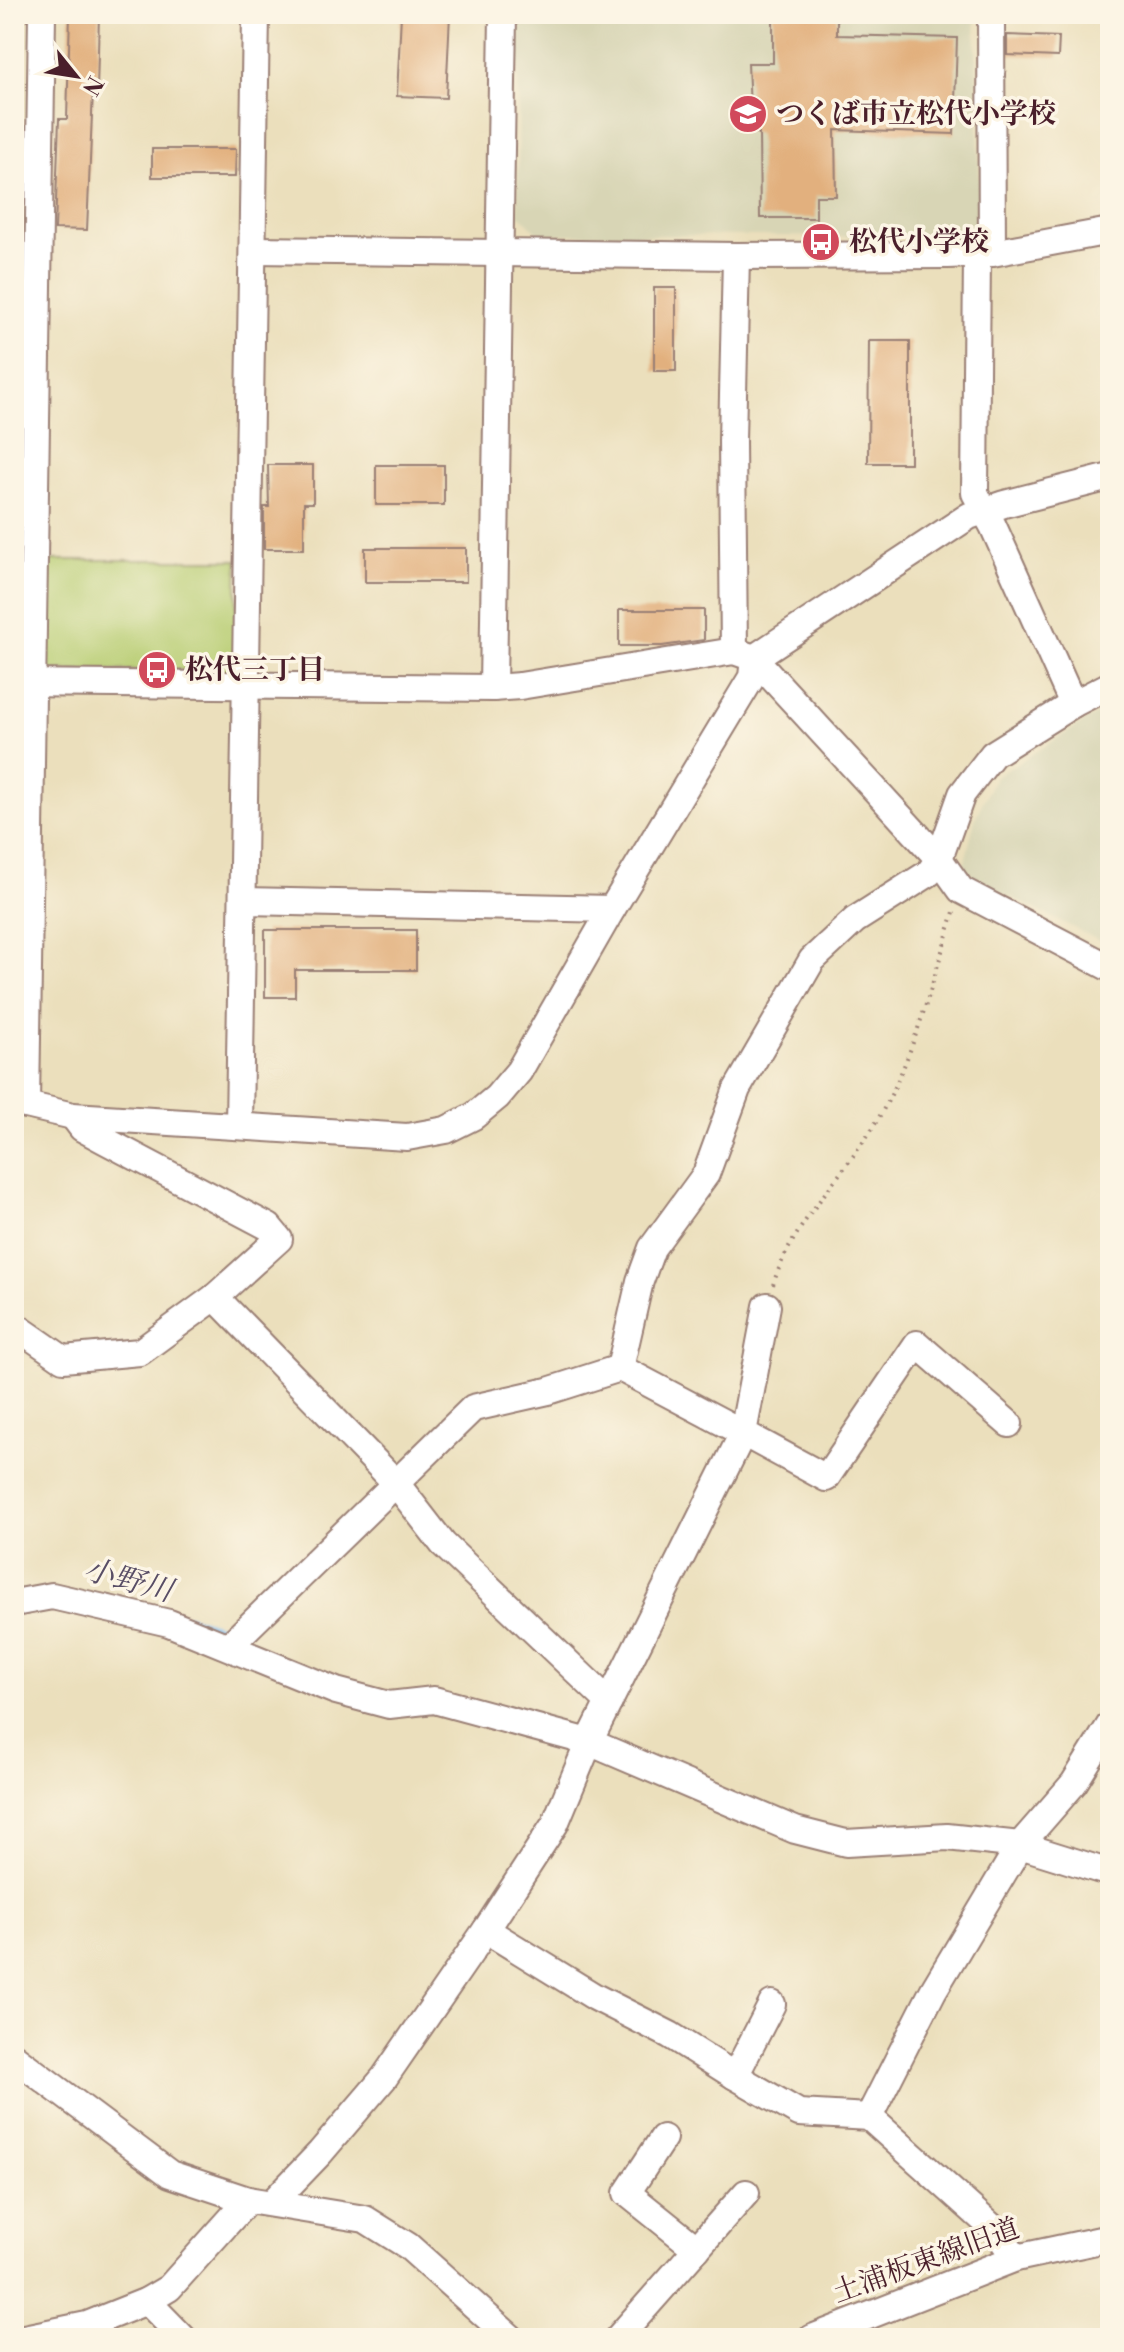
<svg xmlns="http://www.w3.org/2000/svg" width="1124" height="2352" viewBox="0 0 1124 2352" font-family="'Libre Bodoni','Noto Serif JP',serif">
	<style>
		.built { fill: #d8d5b5 }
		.green { fill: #b6cc70; stroke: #80764e; stroke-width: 2 }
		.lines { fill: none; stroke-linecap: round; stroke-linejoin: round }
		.stream { stroke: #7dbcf1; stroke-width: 6 }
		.building { fill: #e2b07e }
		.minor-casing { stroke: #9a7f74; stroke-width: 30 }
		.path { stroke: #9a7f74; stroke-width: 4; stroke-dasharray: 2 6; stroke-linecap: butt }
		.minor { stroke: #fff; stroke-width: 26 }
		.labels { text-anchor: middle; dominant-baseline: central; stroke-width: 7; stroke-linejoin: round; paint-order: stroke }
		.poi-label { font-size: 28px; font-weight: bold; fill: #4a1f2b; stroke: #fcf5e5; text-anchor: start }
		.street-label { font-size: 28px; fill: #4a1f2b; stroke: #fcf5e5 }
		.water-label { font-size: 30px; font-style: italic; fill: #594e66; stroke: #fcf5e5 }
	</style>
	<rect width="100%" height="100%" fill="#fcf5e5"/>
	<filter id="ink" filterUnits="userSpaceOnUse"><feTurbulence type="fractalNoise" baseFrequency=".0125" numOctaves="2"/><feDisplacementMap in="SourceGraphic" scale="16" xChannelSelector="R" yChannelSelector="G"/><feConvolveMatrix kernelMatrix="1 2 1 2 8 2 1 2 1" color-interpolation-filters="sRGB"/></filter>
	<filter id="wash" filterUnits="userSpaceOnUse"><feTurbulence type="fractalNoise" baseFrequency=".006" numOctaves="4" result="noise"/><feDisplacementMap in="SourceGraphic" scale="32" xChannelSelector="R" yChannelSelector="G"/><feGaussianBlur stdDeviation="1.8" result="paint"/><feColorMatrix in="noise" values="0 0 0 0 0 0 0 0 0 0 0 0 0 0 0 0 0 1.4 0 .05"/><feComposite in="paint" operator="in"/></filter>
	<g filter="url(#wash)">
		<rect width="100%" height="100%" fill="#ebdfbc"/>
		<g class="built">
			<polygon points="519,14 975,14 981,238 539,234 518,213"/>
			<polygon points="1110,706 1110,946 976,880 964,865 976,816 995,777"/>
		</g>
		<g class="green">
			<polygon points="29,400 24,658 14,658 14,401"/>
			<polygon points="42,560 238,560 235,662 230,670 51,671 41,663"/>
		</g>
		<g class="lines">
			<polyline class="stream" points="188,1617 230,1631"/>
		</g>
		<g id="blocks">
			<g class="building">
				<polygon points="70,14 99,14 97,91 93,91 87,230 55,229 59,119 67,119"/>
				<polygon points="401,14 450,14 446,98 397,96"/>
				<polygon points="773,14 837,14 837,35 957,38 954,134 835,130 836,196 816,196 816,218 760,218 759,133 751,133 748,63 773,63"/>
				<polygon points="1007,35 1059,37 1058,57 1007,55"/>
				<polygon points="152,149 236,149 235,177 152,177"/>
				<rect x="654" y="288" width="22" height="83"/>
				<polygon points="869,341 910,341 910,463 868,463"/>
				<polygon points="268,465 313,465 313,503 304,503 304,549 264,549 264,507 269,507"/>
				<rect x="376" y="465" width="68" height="40"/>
				<rect x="365" y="548" width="101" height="34"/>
				<polygon points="619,610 704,610 704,640 662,646 619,646"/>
				<polygon points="265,930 416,930 416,970 295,970 295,997 265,997"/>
			</g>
		</g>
	</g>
	<g filter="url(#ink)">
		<use href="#blocks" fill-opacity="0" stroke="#9a7f74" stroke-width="2"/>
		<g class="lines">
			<defs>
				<g id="minor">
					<polyline points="991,14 992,253"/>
					<polyline points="253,250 736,256 948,255 992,253 1110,231"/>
					<polyline points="977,255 975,493 993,526 1073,704"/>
					<polyline points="734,651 732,441 736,256"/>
					<polyline points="754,658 969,516 1004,504 1110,477"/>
					<polyline points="14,683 493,688 520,686 734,651 754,658 939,859 961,890 1110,968"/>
					<polyline points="493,688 503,14"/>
					<polyline points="243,901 612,909"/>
					<polyline points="14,1099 26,1105 73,1116 407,1137 446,1130 474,1116 497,1097 519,1071 612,909 752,677 754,658"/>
					<polyline points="26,1105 42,14"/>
					<polyline points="239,1126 256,14"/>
					<polyline points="215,1297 395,1482 443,1544 609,1702"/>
					<polyline points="767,1306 743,1433 826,1478 917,1344 1009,1424"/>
					<polyline points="14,1325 63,1359 140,1352 215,1297 279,1239 269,1227 106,1141 82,1128 73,1116"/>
					<polyline points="620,1368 640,1281 652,1248 706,1174 737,1089 812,960 855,920 929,873 939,859 962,794 993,754 1073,704 1110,685"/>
					<polyline points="14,1603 52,1596 169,1623 336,1691 389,1705 434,1700 589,1742 795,1830 846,1843 947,1837 1020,1845 1110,1873"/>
					<polyline points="229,1646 473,1408 548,1391 620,1368 743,1433 589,1742 555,1824 486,1930 384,2078 320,2153 272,2203"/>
					<polyline points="486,1930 595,1997 670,2035 735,2076"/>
					<polyline points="772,2004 735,2076 799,2113 869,2117 994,2229 1016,2258"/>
					<polyline points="14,2057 170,2174 248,2200 365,2219 408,2246 511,2338"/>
					<polyline points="869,2117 933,1991 1020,1845 1074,1783 1110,1725"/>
					<polyline points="663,2138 627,2193 697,2249"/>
					<polyline points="147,2301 183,2338"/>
					<polyline points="24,2338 87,2325 147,2301 169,2288 248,2200"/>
					<polyline points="618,2338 746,2193"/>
					<polyline points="812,2338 1016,2258 1110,2238"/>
				</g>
			</defs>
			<use href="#minor" class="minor-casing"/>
			<path class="path" d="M 773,1285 C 792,1223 845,1175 878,1119 C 915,1056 932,981 954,912"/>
			<use href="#minor" class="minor"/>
		</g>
	</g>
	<defs>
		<symbol id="school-disc" viewBox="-11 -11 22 22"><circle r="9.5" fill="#d1495b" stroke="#fcf5e5"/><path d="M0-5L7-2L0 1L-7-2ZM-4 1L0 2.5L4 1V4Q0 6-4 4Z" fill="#fff"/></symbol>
		<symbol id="bus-disc" viewBox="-11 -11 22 22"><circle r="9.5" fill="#d1495b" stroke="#fcf5e5"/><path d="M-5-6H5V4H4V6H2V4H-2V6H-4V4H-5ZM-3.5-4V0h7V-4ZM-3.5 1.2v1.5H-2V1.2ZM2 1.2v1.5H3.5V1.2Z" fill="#fff"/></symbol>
	</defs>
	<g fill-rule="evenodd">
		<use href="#school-disc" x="726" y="92" width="44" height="44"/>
		<use href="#bus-disc" x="799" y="220" width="44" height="44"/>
		<use href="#bus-disc" x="135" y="648" width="44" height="44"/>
	</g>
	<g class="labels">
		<g class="poi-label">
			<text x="776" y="114">つくば市立松代小学校</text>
			<text x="849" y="242">松代小学校</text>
			<text x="185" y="670">松代三丁目</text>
		</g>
		<g class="street-label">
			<text transform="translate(926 2261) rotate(-20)">土浦板東線旧道</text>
		</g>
		<g class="water-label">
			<text transform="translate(128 1581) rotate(15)">小野川</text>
		</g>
	</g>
	<rect width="1124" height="2352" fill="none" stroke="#fcf5e5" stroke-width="48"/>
	<g transform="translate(76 76) rotate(120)" stroke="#fcf5e5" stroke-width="6" paint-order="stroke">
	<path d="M0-6L14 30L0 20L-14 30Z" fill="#4a1f2b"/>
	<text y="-12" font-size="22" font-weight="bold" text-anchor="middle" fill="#4a1f2b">N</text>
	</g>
</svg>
